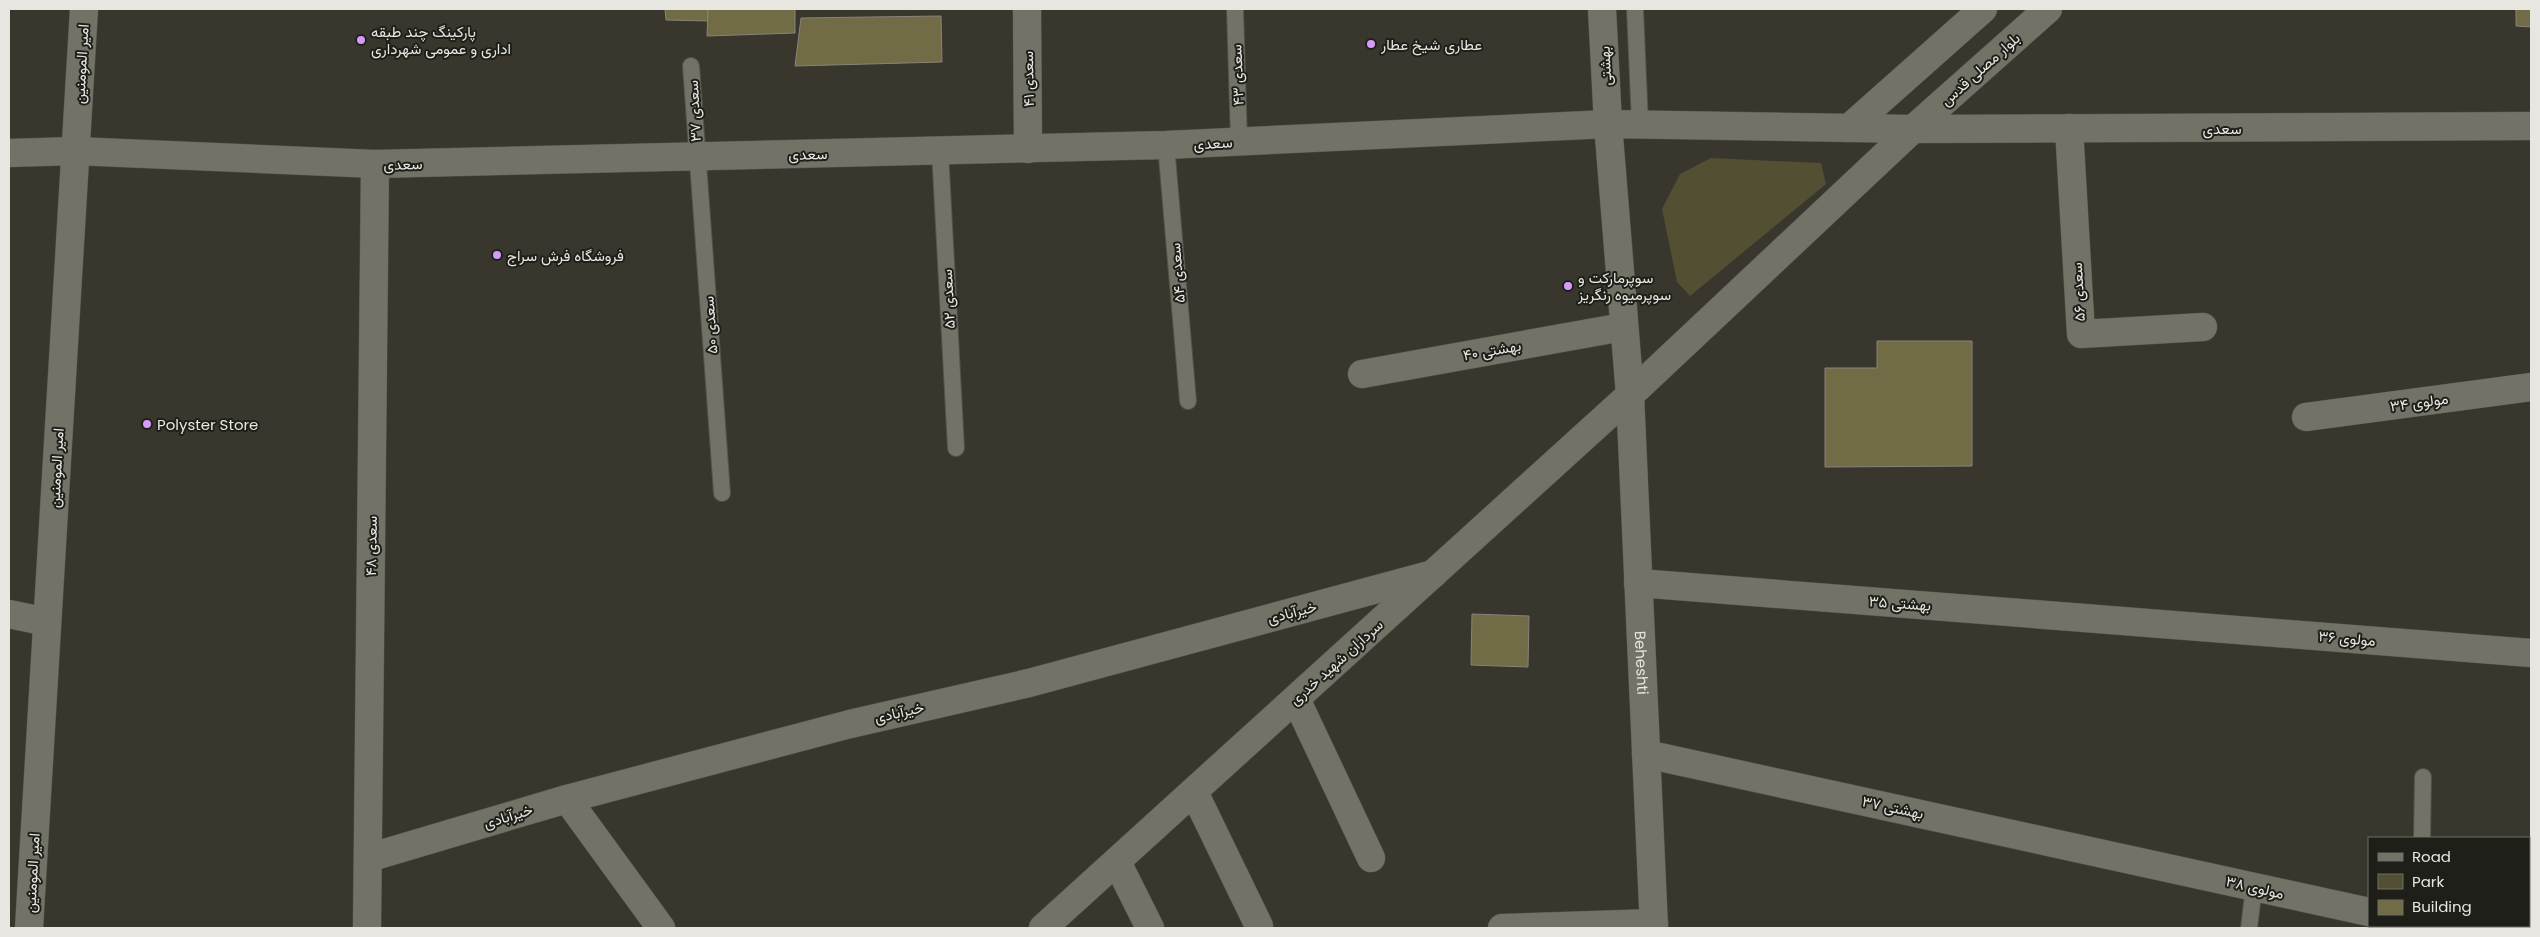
<svg xmlns="http://www.w3.org/2000/svg" width="2540" height="937" viewBox="0 0 2540 937" font-family="Poppins,Vazirmatn,sans-serif">
	<style>
		.green { fill: #534f32 }
		.building { fill: #716c46; stroke: #868579 }
		.lines { fill: none; stroke-linecap: round; stroke-linejoin: round }
		.service-casing { stroke: #54534b; stroke-width: 18 }
		.minor-casing { stroke: #54534b; stroke-width: 29 }
		.tertiary-casing { stroke: #54534b; stroke-width: 29 }
		.secondary-casing { stroke: #54534b; stroke-width: 29 }
		.service { stroke: #737267; stroke-width: 16 }
		.minor { stroke: #737267; stroke-width: 28 }
		.tertiary { stroke: #737267; stroke-width: 28 }
		.secondary { stroke: #737267; stroke-width: 28 }
		.poi-dot { fill: #d69bf9; stroke: #1f1f1a; stroke-width: 2 }
		.labels { text-anchor: middle; dominant-baseline: central; stroke-width: 4; stroke-linejoin: round; paint-order: stroke }
		.poi-label { font-size: 15px; fill: #e7e6e0; stroke: #1f1f1a; text-anchor: start }
		.street-label { font-size: 15px; fill: #e7e6e0; stroke: #1f1f1a }
	</style>
	<rect width="100%" height="100%" fill="#39372d"/>
	<polygon class="green" points="1711,158 1821,163 1826,184 1690,296 1677,282 1662,209 1680,174"/>
	<g class="building">
		<polygon points="665,9 708,9 708,21 666,20"/>
		<polygon points="708,9 795,9 795,33 707,36"/>
		<polygon points="2516,9 2531,9 2531,27 2516,26"/>
		<polygon points="941,16 942,62 795,66 801,18"/>
		<polygon points="1877,341 1972,341 1972,466 1825,467 1825,368 1877,368"/>
		<polygon points="1472,614 1529,616 1528,667 1471,665"/>
	</g>
	<g class="lines">
		<defs>
			<g id="service">
				<polyline points="1235,9 1239,141"/>
				<polyline points="1635,9 1640,124"/>
				<polyline points="691,66 722,493"/>
				<polyline points="1166,145 1188,401"/>
				<polyline points="940,151 956,448"/>
				<polyline points="2422,838 2423,777"/>
				<polyline points="2249,928 2254,887"/>
			</g>
			<g id="minor">
				<polyline points="1027,9 1028,149"/>
				<polyline points="2069,128 2081,334 2203,327"/>
				<polyline points="1362,374 1623,327"/>
				<polyline points="2306,417 2531,387"/>
				<polyline points="1638,583 2531,653"/>
				<polyline points="9,614 47,622"/>
				<polyline points="1296,699 1371,858"/>
				<polyline points="1646,754 2369,912"/>
				<polyline points="1194,792 1259,926"/>
				<polyline points="567,799 661,928"/>
				<polyline points="368,858 567,799 850,724 1029,683 1433,574"/>
				<polyline points="1117,862 1150,928"/>
				<polyline points="2529,924 2531,924"/>
				<polyline points="367,928 375,164"/>
				<polyline points="1502,928 1654,923"/>
			</g>
			<polyline id="tertiary" points="1043,928 1630,395"/>
			<g id="secondary">
				<polyline points="2048,9 1913,129 1630,395 1608,124 1913,129 2531,126"/>
				<polyline points="1849,128 1983,9"/>
				<polyline points="9,153 75,151 375,164 1166,145 1608,124 1602,9"/>
				<path id="s1" d="M 1630,395 L 1654,928"/>
				<polyline points="29,928 84,9"/>
			</g>
		</defs>
		<use href="#service" class="service-casing"/>
		<use href="#minor" class="minor-casing"/>
		<use href="#tertiary" class="tertiary-casing"/>
		<use href="#secondary" class="secondary-casing"/>
		<use href="#service" class="service"/>
		<use href="#minor" class="minor"/>
		<use href="#tertiary" class="tertiary"/>
		<use href="#secondary" class="secondary"/>
	</g>
	<g class="poi-dot">
		<circle cx="361" cy="40" r="5"/>
		<circle cx="1371" cy="44" r="5"/>
		<circle cx="497" cy="255" r="5"/>
		<circle cx="1568" cy="286" r="5"/>
		<circle cx="147" cy="424" r="5"/>
	</g>
	<g class="labels">
		<g class="poi-label">
			<text x="371" y="31">پارکینگ چند طبقه<tspan x="371" dy="17">اداری و عمومی شهرداری</tspan></text>
			<text x="1381" y="44">عطاری شیخ عطار</text>
			<text x="507" y="255">فروشگاه فرش سراج</text>
			<text x="1578" y="277">سوپرمارکت و<tspan x="1578" dy="17">سوپرمیوه رنگریز</tspan></text>
			<text x="157" y="424">Polyster Store</text>
		</g>
		<g class="street-label">
			<text transform="translate(81 64) rotate(-87)">امیر المومنین</text>
			<text transform="translate(1605 66) rotate(-93)">بهشتی</text>
			<text transform="translate(1980 69) rotate(-42)">بلوار مصلی قدس</text>
			<text transform="translate(1237 75) rotate(-92)">سعدی ۴۳</text>
			<text transform="translate(1028 79) rotate(-91)">سعدی ۴۱</text>
			<text transform="translate(694 111) rotate(-93)">سعدی ۳۷</text>
			<text x="2222" y="128">سعدی</text>
			<text transform="translate(1213 143) rotate(-3)">سعدی</text>
			<text transform="translate(808 154) rotate(-1)">سعدی</text>
			<text transform="translate(403 164) rotate(-1)">سعدی</text>
			<text transform="translate(1177 273) rotate(-95)">سعدی ۵۴</text>
			<text transform="translate(2078 292) rotate(-93)">سعدی ۵۶</text>
			<text transform="translate(948 299) rotate(-93)">سعدی ۵۲</text>
			<text transform="translate(710 325) rotate(-94)">سعدی ۵۰</text>
			<text transform="translate(1492 350) rotate(-10)">بهشتی ۴۰</text>
			<text transform="translate(2419 402) rotate(-8)">مولوی ۳۴</text>
			<text transform="translate(56 468) rotate(-87)">امیر المومنین</text>
			<text transform="translate(371 546) rotate(-89)">سعدی ۴۸</text>
			<text transform="translate(1900 603) rotate(4)">بهشتی ۳۵</text>
			<text transform="translate(1292 612) rotate(-15)">خیرآبادی</text>
			<text transform="translate(2347 638) rotate(5)">مولوی ۳۶</text>
			<text transform="translate(1336 662) rotate(-42)">سرداران شهید خدری</text>
			<text stroke="none"><textPath href="#s1" startOffset="268">Beheshti</textPath></text>
			<text transform="translate(899 712) rotate(-13)">خیرآبادی</text>
			<text transform="translate(1893 807) rotate(12)">بهشتی ۳۷</text>
			<text transform="translate(508 816) rotate(-17)">خیرآبادی</text>
			<text transform="translate(32 873) rotate(-87)">امیر المومنین</text>
			<text transform="translate(2255 887) rotate(13)">مولوی ۳۸</text>
		</g>
	</g>
	<rect width="2540" height="937" fill="none" stroke="#e7e6e0" stroke-width="20"/>
	<rect x="2368" y="837" width="162" height="90" fill="#1f1f1a" stroke="#6f6f69"/>
	<rect x="2378" y="853" width="25" height="8" fill="#737267" stroke="#6f6f69"/>
	<text x="2412" y="862" font-size="15" fill="#e7e6e0">Road</text>
	<rect x="2378" y="874" width="25" height="15" fill="#534f32" stroke="#6f6f69"/>
	<text x="2412" y="887" font-size="15" fill="#e7e6e0">Park</text>
	<rect x="2378" y="900" width="25" height="15" fill="#716c46" stroke="#6f6f69"/>
	<text x="2412" y="912" font-size="15" fill="#e7e6e0">Building</text>
</svg>
